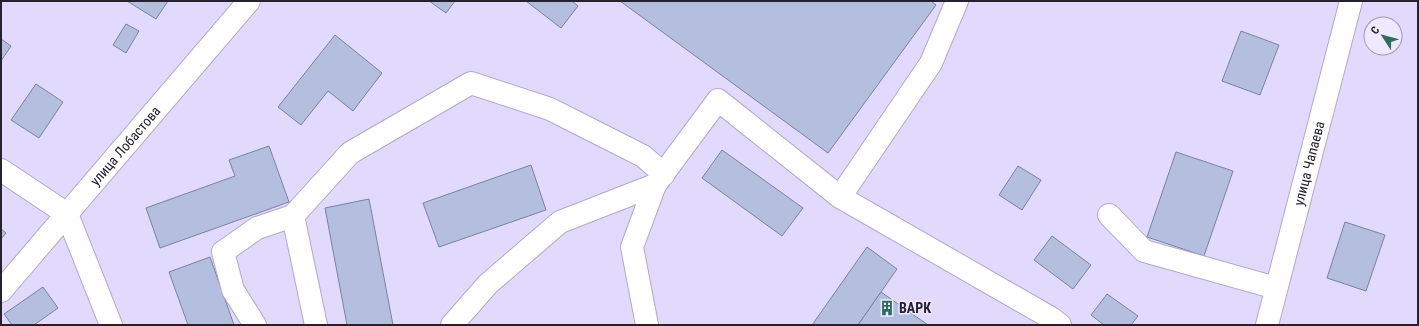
<svg xmlns="http://www.w3.org/2000/svg" width="1419" height="326" viewBox="0 0 1419 326" font-family="'Roboto Condensed',sans-serif">
	<style>
		.building { fill: #b4bfe0; stroke: #7882a0 }
		.lines { fill: none; stroke-linecap: round; stroke-linejoin: round }
		.minor-casing { stroke: #b1a9ca; stroke-width: 24 }
		.minor { stroke: #fff; stroke-width: 22 }
		.labels { text-anchor: middle; dominant-baseline: central; stroke-width: 3; stroke-linejoin: round; paint-order: stroke }
		.street-label { font-size: 14px; fill: #25212e; stroke: #eee9ff }
		.poi-label { font-size: 14px; font-weight: bold; fill: #25212e; stroke: #eee9ff; text-anchor: start }
	</style>
	<rect width="100%" height="100%" fill="#e2dafd"/>
	<g class="building">
		<polygon points="127,1 168,1 156,19"/>
		<polygon points="429,1 455,1 446,13"/>
		<polygon points="526,1 572,1 578,6 561,28"/>
		<polygon points="620,1 931,1 936,5 828,153"/>
		<polygon points="126,24 139,31 126,53 113,45"/>
		<polygon points="1241,31 1279,45 1260,95 1222,81"/>
		<polygon points="335,35 382,73 353,111 328,91 301,125 278,107"/>
		<polygon points="1,39 11,46 1,61"/>
		<polygon points="36,84 63,102 39,138 11,120"/>
		<polygon points="269,146 289,202 160,248 146,208 235,176 229,160"/>
		<polygon points="722,150 803,208 782,236 702,178"/>
		<polygon points="1176,152 1233,171 1204,256 1147,237"/>
		<polygon points="531,165 546,210 439,247 423,203"/>
		<polygon points="1018,166 1041,180 1022,210 999,195"/>
		<polygon points="369,199 393,325 347,325 325,208"/>
		<polygon points="1345,222 1385,235 1366,291 1327,278"/>
		<polygon points="1,229 6,233 1,239"/>
		<polygon points="1052,236 1091,265 1073,289 1034,260"/>
		<polygon points="867,247 897,269 858,325 812,325"/>
		<polygon points="210,257 234,325 188,325 169,272"/>
		<polygon points="43,287 58,308 34,325 12,325 4,314"/>
		<polygon points="881,292 928,325 858,325"/>
		<polygon points="1107,294 1138,316 1131,325 1104,325 1091,315"/>
	</g>
	<g class="lines">
		<defs>
			<g id="minor">
				<polyline points="957,1 931,63 840,197 1051,318 1060,325"/>
				<polyline points="1,170 67,214 111,325"/>
				<polyline points="1109,215 1144,251 1276,288"/>
				<path id="s1" d="M 1,291 L 249,1"/>
				<polyline points="255,325 233,290 223,252 257,228 293,216"/>
				<polyline points="316,325 293,216 350,153 471,83 550,109 643,156 664,174"/>
				<polyline points="452,325 488,284 560,222 655,185 718,100 840,197"/>
				<polyline points="647,325 632,247 655,185"/>
				<path id="s2" d="M 1267,325 L 1351,1"/>
			</g>
		</defs>
		<use href="#minor" class="minor-casing"/>
		<use href="#minor" class="minor"/>
	</g>
	<defs>
		<symbol id="building-bare" viewBox="-9 -9 18 18"><path d="M-4-6H4V6H1V3H-1V6H-4ZM-2.5-4.3h1.7v1.8h-1.7ZM.8-4.3h1.7v1.8H.8ZM-2.5-1h1.7V.8h-1.7ZM.8-1h1.7V.8H.8Z" fill="#2f6e5c" stroke="#eee9ff" stroke-width="2.5" paint-order="stroke"/></symbol>
	</defs>
	<g fill-rule="evenodd">
		<use href="#building-bare" x="876" y="297" width="22" height="22"/>
	</g>
	<g class="labels">
		<g class="street-label">
			<text stroke="none"><textPath href="#s1" startOffset="191">улица Лобастова</textPath></text>
			<text stroke="none"><textPath href="#s2" startOffset="167">улица Чапаева</textPath></text>
		</g>
		<g class="poi-label">
			<text x="899" y="308">ВАРК</text>
		</g>
	</g>
	<rect width="1419" height="326" fill="none" stroke="#25212e" stroke-width="4"/>
	<g transform="translate(1383 36) rotate(306)"><circle r="19" fill="#eee9ff" stroke="#9e99ab"/>
	<path d="M0-3L7 15L0 10L-7 15Z" fill="#2f6e5c"/>
	<text y="-6" font-size="11" font-weight="bold" text-anchor="middle" fill="#25212e">С</text>
	</g>
</svg>
